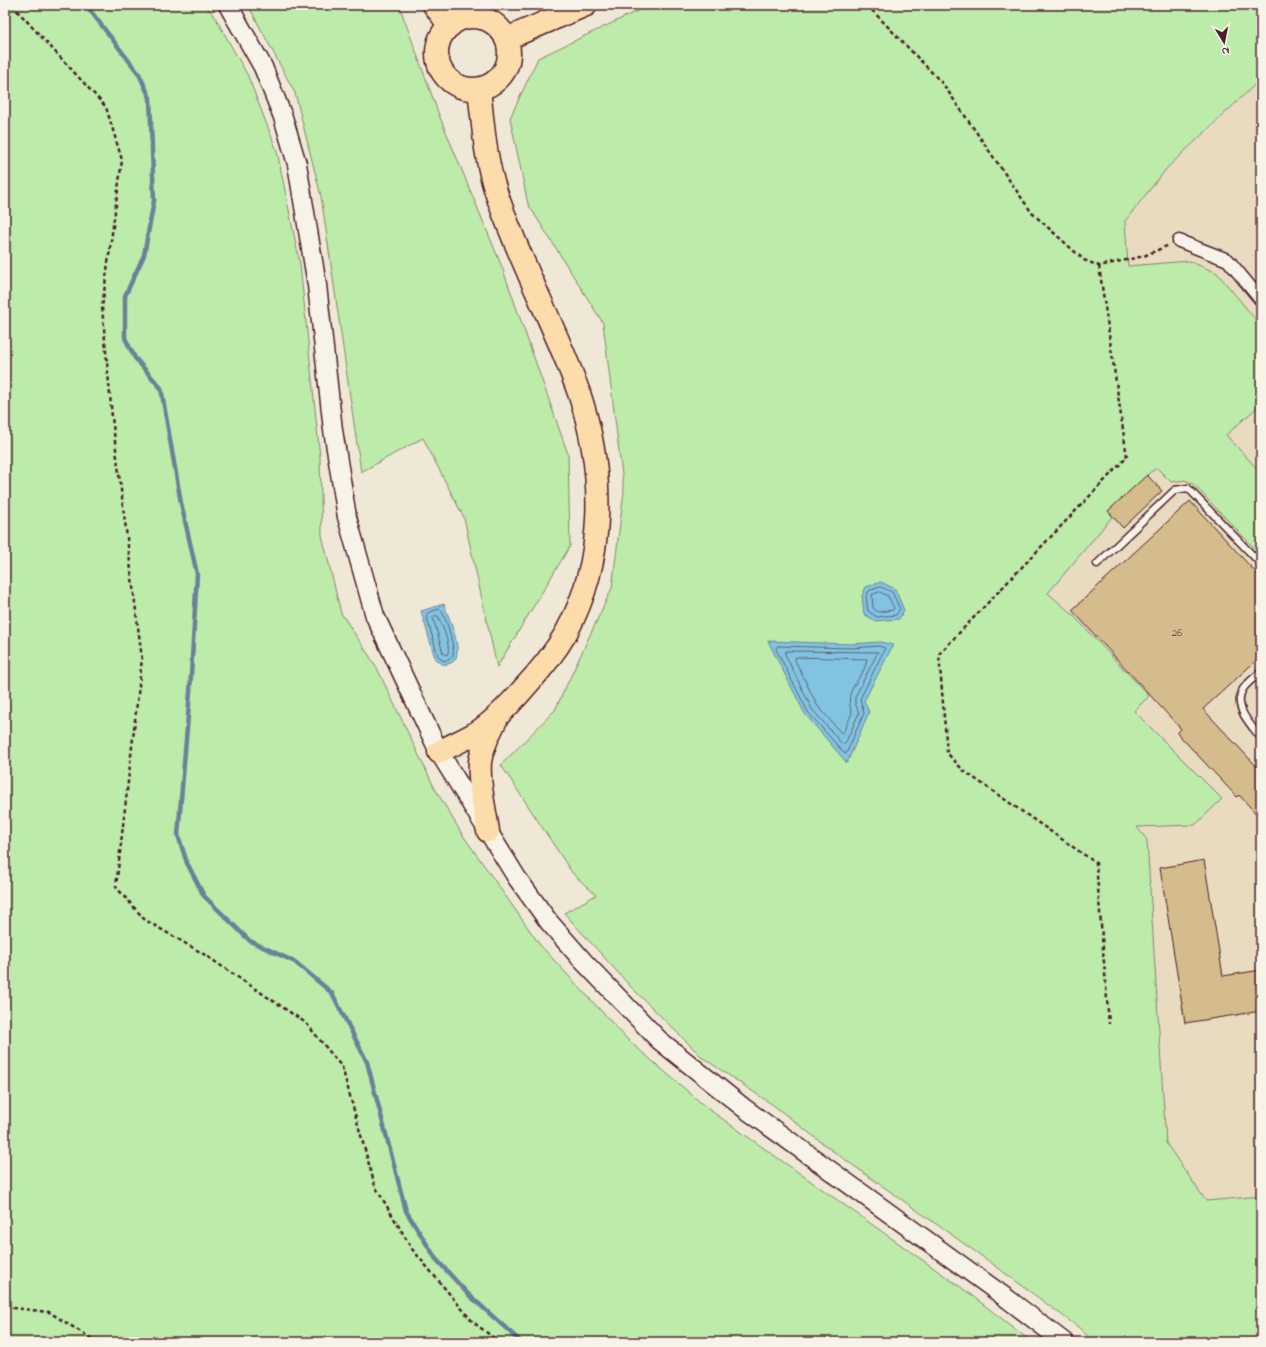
<svg xmlns="http://www.w3.org/2000/svg" width="1266" height="1347" viewBox="0 0 1266 1347" font-family="'Indie Flower',sans-serif">
	<style>
		.built { fill: #e8dbc0 }
		.green { fill: #bdebaa; stroke: #84856a }
		.water { fill: #81c4e2; stroke: #6b8299 }
		.lines { fill: none; stroke-linecap: round; stroke-linejoin: round }
		.shore { stroke: #606174; stroke-width: 1 }
		.stream { stroke: #6b8299; stroke-width: 4.5 }
		.building { fill: #d5bc8c; stroke: #4a1f2b }
		.service-casing { stroke: #4a1f2b; stroke-width: 9 }
		.minor-casing { stroke: #4a1f2b; stroke-width: 15 }
		.secondary-casing { stroke: #4a1f2b; stroke-width: 21 }
		.motorway-casing { stroke: #4a1f2b; stroke-width: 25 }
		.path { stroke: #4a1f2b; stroke-width: 2.5; stroke-dasharray: 4 3; stroke-linecap: butt }
		.service { stroke: #f7f3e8; stroke-width: 6 }
		.minor { stroke: #f7f3e8; stroke-width: 12 }
		.secondary { stroke: #f7f3e8; stroke-width: 18 }
		.motorway { stroke: #fddcac; stroke-width: 22 }
		.labels { text-anchor: middle; dominant-baseline: central; stroke-width: 3.5; stroke-linejoin: round; paint-order: stroke }
		.number-label { font-size: 11px; fill: #6d4643 }
	</style>
	<rect width="100%" height="100%" fill="#f0e8d6"/>
	<filter id="ink" filterUnits="userSpaceOnUse"><feTurbulence type="fractalNoise" baseFrequency=".025" numOctaves="2"/><feDisplacementMap in="SourceGraphic" scale="8" xChannelSelector="R" yChannelSelector="G"/><feConvolveMatrix kernelMatrix="1 2 1 2 8 2 1 2 1" color-interpolation-filters="sRGB"/></filter>
	<g filter="url(#ink)">
		<polygon class="built" points="1261,79 1261,1196 1206,1201 1166,1143 1147,840 980,637 1133,351 1125,221 1167,168"/>
		<g class="green">
			<polygon points="5,5 205,5 215,17 248,76 277,151 300,264 320,457 322,535 341,613 376,666 434,787 462,834 540,945 629,1041 707,1108 962,1288 1032,1342 5,1342"/>
			<polygon points="248,5 399,5 439,115 502,267 568,454 570,546 497,667 464,518 423,438 361,472 321,196 295,93"/>
			<polygon points="650,5 1261,5 1261,79 1167,168 1125,221 1128,266 1189,261 1217,273 1261,326 1261,404 1226,435 1261,473 1261,555 1193,484 1185,480 1171,482 1157,468 1149,473 1048,593 1072,614 1149,696 1134,711 1222,799 1195,825 1137,827 1147,840 1166,1143 1206,1201 1261,1196 1261,1342 1094,1342 1078,1327 990,1262 830,1149 773,1105 703,1058 631,987 564,913 596,895 573,874 501,765 555,710 612,588 624,491 603,323 528,204 510,118 538,58"/>
		</g>
		<g class="water">
			<polygon points="881,582 895,589 904,610 899,619 875,621 864,614 862,596 866,587"/>
			<path d="M 444,604 C 448,617 469,660 448,664 C 443,666 439,662 435,658 L 421,611 Z"/>
			<polygon points="768,641 851,644 880,642 893,645 864,701 869,712 847,763 805,714"/>
		</g>
		<g class="lines">
			<g class="shore">
				<polygon points="881,587 892,592 900,609 896,615 877,617 868,611 866,597 869,591"/>
				<polygon points="880,592 888,596 894,608 893,610 878,612 873,608 872,595"/>
				<path d="M 440,609 C 446,616 455,647 453,656 L 447,661 L 442,660 L 438,656 L 426,615 L 428,613 Z"/>
				<path d="M 434,616 L 438,616 C 442,625 452,648 447,655 L 443,653 L 433,618 Z"/>
				<polygon points="778,646 851,648 879,646 885,648 860,699 864,713 846,754 844,753 808,712 776,649"/>
				<polygon points="787,651 878,652 855,697 855,703 859,713 845,744 842,744 812,709 785,654"/>
				<path d="M 796,657 L 867,659 C 864,681 842,687 852,713 L 843,733 L 841,733 L 817,705 L 795,660 Z"/>
			</g>
			<polyline class="stream" points="86,5 139,74 150,98 154,201 144,255 125,296 125,338 135,358 161,388 181,503 197,574 190,692 178,835 187,863 204,896 250,941 295,962 332,993 367,1062 406,1211 436,1259 468,1294 521,1342"/>
		</g>
		<g class="building">
			<polygon points="1147,475 1162,491 1123,528 1108,511"/>
			<polygon points="1190,501 1261,578 1261,656 1203,709 1261,771 1261,819 1239,795 1237,797 1177,733 1181,729 1072,610"/>
			<polygon points="1204,860 1223,976 1261,970 1261,1011 1185,1023 1160,868"/>
		</g>
		<g class="lines">
			<defs>
				<g id="service">
					<polyline points="1097,564 1175,490 1188,488 1261,564"/>
					<path d="M 1261,672 C 1255,677 1247,683 1243,689 C 1232,707 1251,725 1261,738"/>
				</g>
				<polyline id="minor" points="1179,241 1228,260 1261,300"/>
				<polyline id="secondary" points="228,5 263,67 283,117 297,164 317,285 333,430 347,517 375,616 439,752 517,878 549,922 584,962 659,1040 744,1108 1009,1300 1064,1342"/>
				<g id="motorway">
					<polyline points="434,5 450,26"/>
					<circle cx="473" cy="53" r="36"/>
					<polyline points="506,39 586,5"/>
					<path d="M 439,752 C 453,744 469,738 482,729 C 498,717 512,702 525,687 C 540,671 555,652 566,633 C 606,560 605,471 579,393 C 555,325 519,261 496,192 C 485,159 483,123 479,89"/>
					<path d="M 488,831 C 485,809 478,784 480,762 C 482,747 490,732 497,718"/>
				</g>
			</defs>
			<use href="#service" class="service-casing"/>
			<use href="#minor" class="minor-casing"/>
			<use href="#secondary" class="secondary-casing"/>
			<use href="#motorway" class="motorway-casing"/>
			<g class="path">
				<polyline points="12,5 106,107 122,160 102,307 112,417 142,659 116,887 145,920 202,953 306,1023 342,1067 375,1186 412,1249 473,1322 499,1342"/>
				<polyline points="867,5 943,84 1032,213 1084,260 1099,266 1144,256 1169,245"/>
				<polyline points="1099,266 1127,457 939,654 947,753 964,771 1096,863 1109,1024"/>
				<polyline points="5,1307 49,1312 97,1342"/>
			</g>
			<use href="#service" class="service"/>
			<use href="#minor" class="minor"/>
			<use href="#secondary" class="secondary"/>
			<use href="#motorway" class="motorway"/>
		</g>
	</g>
	<g class="labels">
		<g class="number-label">
			<text x="1177" y="633">26</text>
		</g>
	</g>
	<rect width="1266" height="1347" fill="none" stroke="#f7f3e8" stroke-width="20"/>
	<rect x="10" y="10" width="1246" height="1327" fill="none" stroke="#4a1f2b" stroke-width="1.5" filter="url(#ink)"/>
	<g transform="translate(1224 42) rotate(170)" stroke="#f7f3e8" stroke-width="3" paint-order="stroke">
	<path d="M0-3L7 15L0 10L-7 15Z" fill="#4a1f2b"/>
	<text y="-6" font-size="11" font-weight="bold" text-anchor="middle" fill="#4a1f2b">N</text>
	</g>
</svg>
